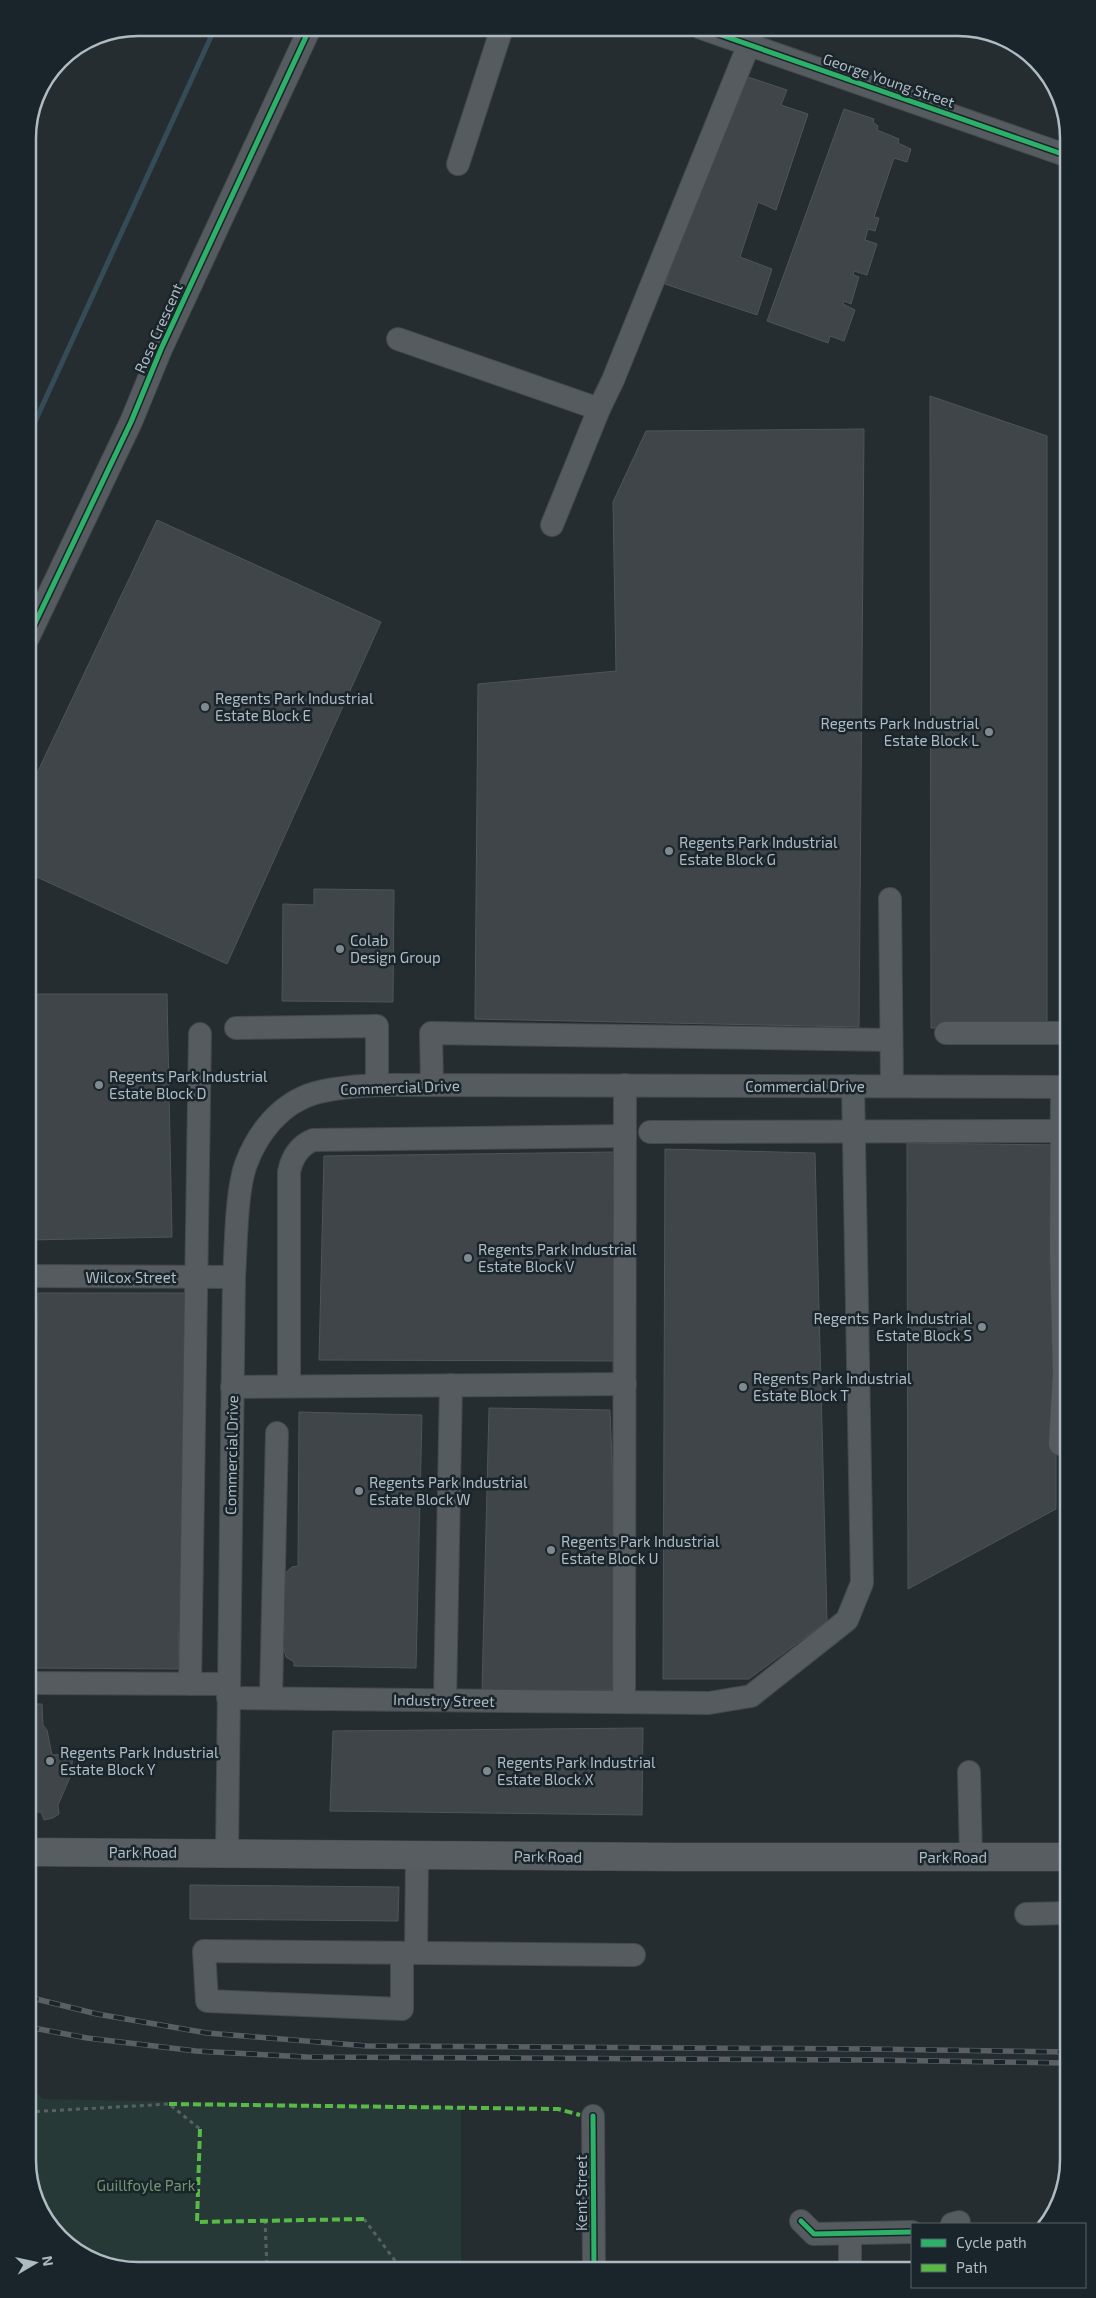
<svg xmlns="http://www.w3.org/2000/svg" width="1096" height="2298" viewBox="0 0 1096 2298" font-family="'Exo 2',sans-serif">
	<style>
		.green { fill: #263936 }
		.lines { fill: none; stroke-linecap: round; stroke-linejoin: round }
		.stream { stroke: #344b58; stroke-width: 5 }
		.building { fill: #3f4549; stroke: #4e5559 }
		.minor-casing { stroke: #44494c; stroke-width: 24 }
		.major-casing { stroke: #434a4e; stroke-width: 29 }
		.path { stroke: #596063; stroke-width: 3; stroke-dasharray: 4 4; stroke-linecap: butt }
		.minor { stroke: #555b5f; stroke-width: 22 }
		.major { stroke: #575d61; stroke-width: 28 }
		.rail-casing { stroke: #595f63; stroke-width: 5.5 }
		.rail { stroke: #1a252b; stroke-width: 4; stroke-dasharray: 11; stroke-linecap: butt }
		.quiet { stroke: #58b947; stroke-width: 4; stroke-dasharray: 8 4; stroke-linecap: butt }
		.cycleway-casing { stroke: #1a252b; stroke-width: 8 }
		.cycleway { stroke: #2db169; stroke-width: 5 }
		.poi-dot { fill: #7f8990; stroke: #1a252b; stroke-width: 2 }
		.labels { text-anchor: middle; dominant-baseline: central; stroke-width: 5; stroke-linejoin: round; paint-order: stroke }
		.street-label { font-size: 15px; fill: #afbbc3; stroke: #1a252b }
		.poi-label { font-size: 15px; fill: #afbbc3; stroke: #1a252b; text-anchor: start }
		.park-label { font-size: 15px; fill: #709770; stroke: #1a252b }
		.rim { fill: none; stroke: #afbbc3; stroke-width: 2.5 }
	</style>
	<rect width="100%" height="100%" fill="#262d31"/>
	<polygon class="green" points="28,2080 42,2099 461,2107 461,2270 132,2270 77,2252 36,2202 28,2159"/>
	<g class="lines">
		<polyline class="stream" points="28,437 215,28"/>
	</g>
	<g class="building">
		<polygon points="742,75 787,90 781,105 808,114 776,210 758,202 740,257 772,269 757,315 665,284"/>
		<polygon points="844,109 874,119 873,122 878,126 877,130 899,139 898,143 911,149 907,162 894,158 874,217 879,218 875,231 868,229 865,240 877,244 867,275 854,271 853,275 859,277 851,304 844,301 843,304 855,310 844,341 830,336 828,343 767,321"/>
		<polygon points="930,396 1047,436 1047,1029 931,1028"/>
		<polygon points="864,429 859,1027 475,1019 478,684 616,671 613,502 646,431"/>
		<polygon points="157,520 381,622 227,964 28,873 28,792"/>
		<polygon points="314,889 394,890 393,1002 282,1001 283,904 314,905"/>
		<polygon points="29,994 167,994 172,1237 28,1240"/>
		<polygon points="907,1143 1056,1145 1056,1509 908,1589"/>
		<polygon points="665,1149 815,1153 827,1621 749,1679 663,1679"/>
		<polygon points="615,1152 614,1361 319,1360 324,1156"/>
		<polygon points="38,1293 189,1293 178,1669 32,1668"/>
		<polygon points="489,1408 610,1410 621,1690 482,1691"/>
		<polygon points="299,1412 422,1415 416,1668 294,1666 294,1662 286,1657 284,1649 279,1648 284,1574 292,1567 298,1566"/>
		<polygon points="28,1704 42,1704 43,1725 47,1730 52,1755 73,1754 71,1775 58,1805 59,1814 53,1818 44,1820 41,1812 28,1812"/>
		<polygon points="643,1728 642,1815 330,1811 333,1731"/>
		<polygon points="190,1885 399,1887 398,1921 190,1919"/>
	</g>
	<g class="lines">
		<defs>
			<g id="minor">
				<polyline points="701,28 1068,156"/>
				<polyline points="458,164 502,28"/>
				<polyline points="398,339 599,409 613,380 749,44"/>
				<polyline points="552,525 599,409"/>
				<polyline points="28,638 131,422 161,349 310,28"/>
				<polyline points="890,899 892,1086"/>
				<polyline points="236,1028 377,1026 377,1085"/>
				<polyline points="946,1033 1068,1033"/>
				<polyline points="432,1085 431,1033 891,1040"/>
				<polyline points="650,1132 1062,1131"/>
				<polyline points="28,1276 234,1277"/>
				<path d="M 289,1386 L 289,1172 C 292,1157 299,1146 313,1140 L 625,1136"/>
				<polyline points="232,1387 625,1384"/>
				<polyline points="1060,1444 1064,1375 1061,1250 1062,1087"/>
				<polyline points="28,1683 228,1684"/>
				<polyline points="190,1684 200,1034"/>
				<polyline points="228,1698 709,1703 751,1696 847,1620 862,1583 853,1086"/>
				<polyline points="271,1698 277,1433"/>
				<polyline points="445,1700 451,1385"/>
				<polyline points="624,1701 625,1085"/>
				<polyline points="969,1772 971,1857"/>
				<path d="M 227,1853 L 234,1277 C 236,1247 236,1191 246,1164 C 258,1132 281,1103 315,1093 C 337,1087 361,1086 383,1085 L 1068,1087"/>
				<polyline points="1026,1914 1068,1913"/>
				<polyline points="402,1953 402,2009 207,2001 204,1951 634,1955"/>
				<polyline points="416,1953 417,1855"/>
				<polyline points="593,2116 594,2270"/>
				<polyline points="801,2221 814,2234 912,2232"/>
				<polyline points="952,2224 959,2222"/>
				<polyline points="850,2234 850,2270"/>
			</g>
			<polyline id="major" points="28,1852 672,1857 1068,1857"/>
		</defs>
		<use href="#minor" class="minor-casing"/>
		<use href="#major" class="major-casing"/>
		<g class="path">
			<polyline points="28,2112 169,2104 200,2129"/>
			<polyline points="364,2219 402,2270"/>
			<polyline points="265,2220 267,2270"/>
		</g>
		<use href="#minor" class="minor"/>
		<use href="#major" class="major"/>
		<defs>
			<g id="rail">
				<polyline points="28,1997 97,2014 207,2033 367,2046 868,2049 1068,2052"/>
				<polyline points="28,2027 87,2038 196,2051 307,2057 869,2060 1068,2063"/>
			</g>
		</defs>
		<use href="#rail" class="rail-casing"/>
		<use href="#rail" class="rail"/>
		<g class="quiet">
			<polyline points="169,2104 558,2109 580,2115"/>
			<polyline points="200,2129 197,2222 364,2219"/>
		</g>
		<defs>
			<g id="cycleway">
				<polyline points="701,28 1068,156"/>
				<polyline points="28,638 131,422 161,349 310,28"/>
				<polyline points="593,2116 594,2270"/>
				<polyline points="801,2221 814,2234 912,2232"/>
			</g>
		</defs>
		<use href="#cycleway" class="cycleway-casing"/>
		<use href="#cycleway" class="cycleway"/>
	</g>
	<g class="poi-dot">
		<circle cx="205" cy="707" r="5"/>
		<circle cx="989" cy="732" r="5"/>
		<circle cx="669" cy="851" r="5"/>
		<circle cx="340" cy="949" r="5"/>
		<circle cx="99" cy="1085" r="5"/>
		<circle cx="468" cy="1258" r="5"/>
		<circle cx="982" cy="1327" r="5"/>
		<circle cx="743" cy="1387" r="5"/>
		<circle cx="359" cy="1491" r="5"/>
		<circle cx="551" cy="1550" r="5"/>
		<circle cx="50" cy="1761" r="5"/>
		<circle cx="487" cy="1771" r="5"/>
	</g>
	<g class="labels">
		<g class="street-label">
			<text transform="translate(889 80) rotate(19)">George Young Street</text>
			<text transform="translate(158 328) rotate(-66)">Rose Crescent</text>
			<text x="805" y="1086">Commercial Drive</text>
			<text transform="translate(400 1087) rotate(-2)">Commercial Drive</text>
			<text x="131" y="1277">Wilcox Street</text>
			<text transform="translate(231 1455) rotate(-89)">Commercial Drive</text>
			<text transform="translate(444 1700) rotate(1)">Industry Street</text>
			<text x="143" y="1852">Park Road</text>
			<text transform="translate(548 1856) rotate(1)">Park Road</text>
			<text x="953" y="1857">Park Road</text>
			<text transform="translate(581 2193) rotate(-90)">Kent Street</text>
		</g>
		<g class="poi-label">
			<text x="215" y="698">Regents Park Industrial<tspan x="215" dy="17">Estate Block E</tspan></text>
			<text x="979" y="723" text-anchor="end">Regents Park Industrial<tspan x="979" dy="17">Estate Block L</tspan></text>
			<text x="679" y="842">Regents Park Industrial<tspan x="679" dy="17">Estate Block G</tspan></text>
			<text x="350" y="940">Colab<tspan x="350" dy="17">Design Group</tspan></text>
			<text x="109" y="1076">Regents Park Industrial<tspan x="109" dy="17">Estate Block D</tspan></text>
			<text x="478" y="1249">Regents Park Industrial<tspan x="478" dy="17">Estate Block V</tspan></text>
			<text x="972" y="1318" text-anchor="end">Regents Park Industrial<tspan x="972" dy="17">Estate Block S</tspan></text>
			<text x="753" y="1378">Regents Park Industrial<tspan x="753" dy="17">Estate Block T</tspan></text>
			<text x="369" y="1482">Regents Park Industrial<tspan x="369" dy="17">Estate Block W</tspan></text>
			<text x="561" y="1541">Regents Park Industrial<tspan x="561" dy="17">Estate Block U</tspan></text>
			<text x="60" y="1752">Regents Park Industrial<tspan x="60" dy="17">Estate Block Y</tspan></text>
			<text x="497" y="1762">Regents Park Industrial<tspan x="497" dy="17">Estate Block X</tspan></text>
		</g>
		<g class="park-label">
			<text x="146" y="2185">Guillfoyle Park</text>
		</g>
	</g>
	<path d="M0 0H1096V2298H0ZM138 36H958A102 102 0 0 1 1060 138V2160A102 102 0 0 1 958 2262H138A102 102 0 0 1 36 2160V138A102 102 0 0 1 138 36Z" fill="#1a252b" fill-rule="evenodd"/>
	<path class="rim" d="M138 36H958A102 102 0 0 1 1060 138V2160A102 102 0 0 1 958 2262H138A102 102 0 0 1 36 2160V138A102 102 0 0 1 138 36Z"/>
	<rect x="911" y="2223" width="175" height="65" fill="#1a252b" stroke="#566168"/>
	<rect x="921" y="2239" width="25" height="8" fill="#2db169" stroke="#566168"/>
	<text x="956" y="2248" font-size="15" fill="#afbbc3">Cycle path</text>
	<rect x="921" y="2264" width="25" height="8" fill="#58b947" stroke="#566168"/>
	<text x="956" y="2273" font-size="15" fill="#afbbc3">Path</text>
	<g transform="translate(35 2263) rotate(81)" stroke="#1a252b" stroke-width="4" paint-order="stroke">
	<path d="M0-4L9 19L0 12L-9 19Z" fill="#afbbc3"/>
	<text y="-8" font-size="14" font-weight="bold" text-anchor="middle" fill="#afbbc3">N</text>
	</g>
</svg>
